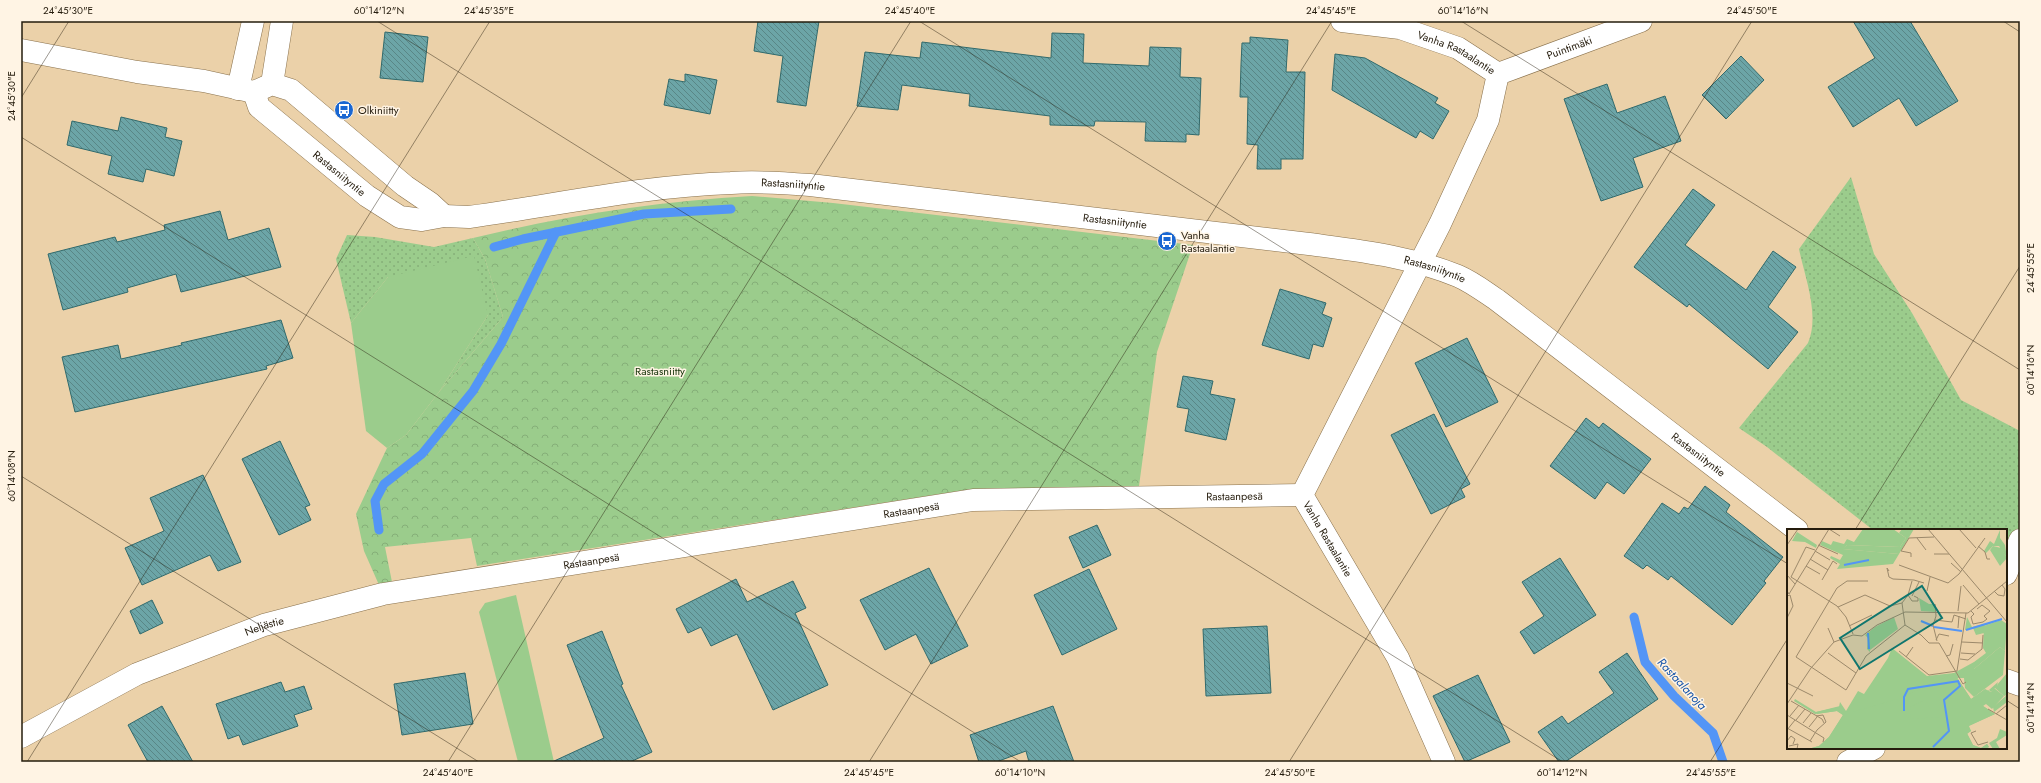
<svg xmlns="http://www.w3.org/2000/svg" width="2041" height="783" viewBox="0 0 2041 783" font-family="Jost,sans-serif">
	<style>
		.grass { fill: url(#grass-dots) }
		.forest { fill: url(#forest-crowns) }
		.park { fill: #9bcc8c }
		.lines { fill: none; stroke-linecap: round; stroke-linejoin: round }
		.stream { stroke: #5395f6; stroke-width: 9 }
		.building { fill: url(#building-back-hatch); stroke: #316a6c }
		.minor-casing { stroke: #89714c; stroke-width: 23 }
		.minor { stroke: #fff; stroke-width: 22 }
		.ticks { fill: none; stroke: #251c0d; stroke-width: 1; stroke-opacity: 0.45 }
		.labels { text-anchor: middle; dominant-baseline: central; stroke-width: 3; stroke-linejoin: round; paint-order: stroke }
		.street-label { font-size: 11px; fill: #251c0d; stroke: #fff4e4 }
		.poi-label { font-size: 11px; fill: #251c0d; stroke: #fff4e4; text-anchor: start }
		.park-label { font-size: 11px; fill: #143208; stroke: #fff4e4 }
		.water-label { font-size: 12px; font-style: italic; fill: #1553a9; stroke: #fff4e4 }
		.inset-river { fill: none; stroke: #5395f6; stroke-width: 2 }
		.inset-road { fill: none; stroke: #9c896b; stroke-width: 1 }
		.view { fill: #0f766e; fill-opacity: 0.15; stroke: #0f766e; stroke-width: 2 }
		.inset-edge { fill: none; stroke: #251c0d; stroke-width: 2 }
		.neatline { fill: none; stroke: #251c0d; stroke-width: 1.5 }
		.ticks-label { font-size: 10px; text-anchor: middle; fill: #251c0d }
	</style>
	<defs>
		<pattern id="grass-dots" width="8" height="8" patternUnits="userSpaceOnUse"><rect width="8" height="8" fill="#9bcc8c"/><path d="M2 2h.1M6 6h.1" fill="none" stroke="#85af78" stroke-width="1.8" stroke-linecap="round"/></pattern>
		<pattern id="forest-crowns" width="20" height="18" patternUnits="userSpaceOnUse"><rect width="20" height="18" fill="#9bcc8c"/><path d="M2 6a3 3 0 1 1 6 0M12 15a3 3 0 1 1 6 0" fill="none" stroke="#85af78"/></pattern>
		<pattern id="building-back-hatch" width="6" height="6" patternUnits="userSpaceOnUse"><rect width="6" height="6" fill="#6ca5a7"/><path d="M-1 5l2 2M0 0l6 6M5-1l2 2" fill="none" stroke="#598686"/></pattern>
	</defs>
	<rect width="100%" height="100%" fill="#ebd1a9"/>
	<g class="grass">
		<path d="M 1851,177 L 1874,254 L 1912,313 L 1961,400 L 2020,431 L 2020,533 L 2006,552 L 2006,530 L 1873,530 L 1767,447 L 1739,428 L 1808,343 C 1820,315 1805,278 1799,249 Z"/>
		<polygon points="347,235 375,237 434,247 473,238 485,259 503,317 439,392 488,315 388,277 351,323 336,259"/>
	</g>
	<path class="forest" d="M 752,196 L 833,203 L 1193,245 L 1157,352 L 1139,486 L 972,489 L 477,566 L 471,538 L 385,547 L 394,592 L 383,594 L 364,551 L 356,514 L 387,448 L 406,435 L 439,392 L 503,317 L 485,259 L 473,238 C 564,216 658,201 752,196 Z"/>
	<g class="park">
		<polygon points="474,256 488,315 439,392 406,435 387,448 366,431 351,323 388,277"/>
		<polygon points="516,595 554,762 518,762 479,612 485,603"/>
	</g>
	<g class="lines">
		<g class="stream">
			<polyline points="494,247 523,239 644,214 731,209"/>
			<polyline points="379,530 375,501 384,484 422,454 473,391 501,344 556,232"/>
			<polyline points="1634,617 1645,662 1674,696 1713,733 1723,762"/>
		</g>
	</g>
	<g class="building">
		<polygon points="758,21 819,21 806,106 777,102 783,56 754,51"/>
		<polygon points="1853,21 1910,21 1958,101 1916,126 1899,98 1853,127 1828,87 1875,58"/>
		<polygon points="385,32 428,37 423,82 380,78"/>
		<polygon points="1052,33 1084,34 1083,63 1149,66 1150,47 1181,48 1180,77 1201,78 1199,135 1186,134 1186,142 1145,141 1146,122 1095,121 1094,126 1050,125 1050,116 969,106 970,94 902,85 898,110 857,106 865,52 920,58 922,42 1051,58"/>
		<polygon points="1250,37 1288,40 1286,72 1305,72 1303,159 1281,159 1281,169 1257,169 1258,145 1247,144 1248,97 1240,97 1241,64 1242,43 1250,43"/>
		<polygon points="1335,54 1365,58 1438,98 1435,103 1449,111 1433,139 1420,131 1416,138 1332,90"/>
		<polygon points="1741,56 1764,80 1726,119 1702,95"/>
		<polygon points="685,74 717,80 710,114 664,105 669,79 685,82"/>
		<polygon points="1607,84 1617,113 1665,96 1681,141 1633,158 1643,187 1601,201 1564,99"/>
		<polygon points="121,117 167,128 165,137 182,141 174,176 146,169 143,182 108,174 112,156 67,145 72,121 118,131"/>
		<polygon points="1693,189 1715,205 1685,245 1746,290 1773,251 1796,267 1768,307 1798,332 1768,369 1689,304 1687,307 1634,267"/>
		<polygon points="220,211 228,240 269,228 281,267 181,292 176,274 127,288 128,292 63,310 48,254 115,237 117,242 165,230 164,225"/>
		<polygon points="1280,289 1326,303 1322,314 1332,318 1323,347 1313,344 1309,359 1262,345"/>
		<polygon points="281,320 293,358 266,366 267,369 75,412 62,357 118,345 121,359 182,345 181,343"/>
		<polygon points="1467,338 1498,402 1446,427 1415,363"/>
		<polygon points="1183,376 1213,381 1210,394 1235,399 1226,440 1185,431 1189,409 1177,407"/>
		<polygon points="1434,414 1470,484 1461,489 1465,497 1431,514 1391,435"/>
		<polygon points="1586,418 1599,428 1603,423 1651,459 1624,494 1607,482 1595,499 1550,466"/>
		<polygon points="280,441 310,505 305,507 311,520 279,535 242,459"/>
		<polygon points="203,475 241,562 218,571 210,555 142,585 125,548 164,531 150,498"/>
		<polygon points="1705,486 1730,505 1726,512 1783,557 1764,581 1766,583 1732,625 1671,576 1668,580 1647,565 1643,569 1624,556 1662,503 1679,514 1684,507 1688,509"/>
		<polygon points="1097,525 1111,555 1083,568 1069,537"/>
		<polygon points="1560,558 1596,615 1534,654 1520,632 1544,616 1522,582"/>
		<polygon points="929,568 968,646 931,664 916,634 885,650 860,600"/>
		<polygon points="1089,569 1117,629 1062,655 1034,595"/>
		<polygon points="736,579 747,602 793,581 806,608 795,613 828,685 773,710 737,634 711,646 701,627 688,633 676,609"/>
		<polygon points="152,600 163,623 140,634 130,611"/>
		<polygon points="1267,626 1271,693 1206,696 1203,629"/>
		<polygon points="602,631 623,684 621,685 652,752 630,762 552,762 604,738 567,645"/>
		<polygon points="1627,653 1658,699 1565,762 1559,762 1538,732 1562,716 1568,724 1614,693 1599,672"/>
		<polygon points="465,673 473,724 402,735 394,684"/>
		<polygon points="1478,675 1510,742 1465,762 1433,696"/>
		<polygon points="281,682 285,692 304,686 312,709 294,715 298,726 243,745 239,735 228,739 216,704"/>
		<polygon points="162,706 188,753 193,762 148,762 128,725"/>
		<polygon points="1053,706 1074,762 1029,762 1026,751 996,762 979,762 970,735"/>
	</g>
	<g class="lines">
		<defs>
			<g id="minor">
				<path id="s1" d="M 1342,21 L 1400,28 L 1458,48 L 1498,74 L 1488,120 L 1440,224 L 1302,495 L 1398,658 L 1444,762"/>
				<polyline points="21,50 137,72 204,81 254,92 272,84 291,90 405,186 430,203 444,216"/>
				<path id="s2" d="M 1498,74 L 1641,21"/>
				<polyline points="272,84 282,21"/>
				<polyline points="238,89 253,21"/>
				<path id="s3" d="M 254,92 L 259,107 L 367,196 L 400,217 L 422,220 L 444,216 L 469,217 C 556,205 643,186 731,183 C 757,181 784,183 810,185 L 1309,244 C 1361,251 1409,256 1458,276 C 1472,282 1485,292 1497,300 L 1797,530"/>
				<polyline points="2006,574 2020,540"/>
				<polyline points="2006,680 2020,685"/>
				<path id="s4" d="M 21,737 L 137,674 L 264,625 L 383,594 L 973,500 L 1302,495"/>
				<polyline points="1848,762 1874,748"/>
			</g>
		</defs>
		<use href="#minor" class="minor-casing"/>
		<use href="#minor" class="minor"/>
	</g>
	<path class="ticks" d="M 377,21 L 1563,762M 919,21 L 1788,564M 1461,21 L 2020,370M 2003,21 L 2020,32M 21,98 L 69,21M 21,137 L 1021,762M 21,476 L 479,762M 1855,530 L 2020,266M 2006,700 L 2020,709M 27,762 L 490,21M 448,762 L 911,21M 869,762 L 1332,21M 1289,762 L 1752,21M 1710,762 L 1788,638"/>
	<defs>
		<symbol id="bus-disc" viewBox="-11 -11 22 22"><circle r="9.5" fill="#1a67d2" stroke="#fff4e4"/><path d="M-5-6H5V4H4V6H2V4H-2V6H-4V4H-5ZM-3.5-4V0h7V-4ZM-3.5 1.2v1.5H-2V1.2ZM2 1.2v1.5H3.5V1.2Z" fill="#fff"/></symbol>
	</defs>
	<g fill-rule="evenodd">
		<use href="#bus-disc" x="333" y="99" width="22" height="22"/>
		<use href="#bus-disc" x="1156" y="230" width="22" height="22"/>
	</g>
	<g class="labels">
		<g class="street-label">
			<text stroke="none"><textPath href="#s2" startOffset="76">Puintimäki</textPath></text>
			<text stroke="none"><textPath href="#s1" startOffset="120">Vanha Rastaalantie</textPath></text>
			<text stroke="none"><textPath href="#s3" startOffset="120">Rastasniityntie</textPath></text>
			<text stroke="none"><textPath href="#s3" startOffset="591">Rastasniityntie</textPath></text>
			<text stroke="none"><textPath href="#s3" startOffset="915">Rastasniityntie</textPath></text>
			<text stroke="none"><textPath href="#s3" startOffset="1239">Rastasniityntie</textPath></text>
			<text stroke="none"><textPath href="#s3" startOffset="1563">Rastasniityntie</textPath></text>
			<text stroke="none"><textPath href="#s4" startOffset="1250">Rastaanpesä</textPath></text>
			<text stroke="none"><textPath href="#s4" startOffset="926">Rastaanpesä</textPath></text>
			<text stroke="none"><textPath href="#s1" startOffset="684">Vanha Rastaalantie</textPath></text>
			<text stroke="none"><textPath href="#s4" startOffset="602">Rastaanpesä</textPath></text>
			<text stroke="none"><textPath href="#s4" startOffset="268">Neljästie</textPath></text>
		</g>
		<g class="poi-label">
			<text x="358" y="110">Olkiniitty</text>
			<text x="1181" y="235">Vanha<tspan x="1181" dy="13">Rastaalantie</tspan></text>
		</g>
		<g class="park-label">
			<text x="660" y="371">Rastasniitty</text>
		</g>
		<g class="water-label">
			<text transform="translate(1682 684) rotate(47)">Rastaalanoja</text>
		</g>
	</g>
	<g transform="translate(1787 529)">
		<rect width="220" height="220" fill="#ebd1a9"/>
		<path d="M 115,0 L 127,0 L 112,25 L 55,20 L 60,16 L 113,18 L 119,9 L 112,4 ZM 206,17 L 214,19 L 220,29 L 213,37 L 203,21 ZM 132,69 L 142,75 L 148,75 L 148,83 L 134,82 ZM 180,88 L 185,98 L 214,91 L 197,97 L 197,104 L 189,106 L 186,99 L 178,101 ZM 213,118 L 218,122 L 216,146 L 187,168 L 178,159 L 177,149 L 169,149 L 167,144 L 187,133 L 187,140 ZM 211,153 L 210,156 L 220,161 L 220,166 L 217,167 L 208,159 L 204,163 L 202,161 Z" fill="#9bcc8c"/>
		<path d="M 76,0 L 106,0 L 119,9 L 113,18 L 60,16 L 56,20 L 112,25 L 106,35 L 50,40 L 53,35 L 43,29 L 44,27 L 53,31 L 56,26 L 33,16 L 35,12 L 44,16 L 46,12 L 57,15 L 60,10 L 67,13 ZM 213,1 L 213,9 L 218,16 L 220,29 L 212,17 L 206,17 L 199,24 L 197,22 L 203,12 L 207,15 ZM 10,3 L 30,16 L 29,19 L 18,13 L 5,12 ZM 107,88 L 111,100 L 83,121 L 83,123 L 80,120 L 81,109 L 78,106 L 88,98 ZM 214,91 L 220,95 L 218,122 L 213,118 L 187,140 L 187,133 L 199,124 L 196,119 L 197,97 ZM 105,119 L 140,147 L 167,144 L 184,170 L 202,161 L 196,177 L 208,185 L 182,197 L 184,202 L 180,204 L 186,216 L 194,219 L 200,215 L 202,218 L 198,220 L 21,220 L 32,217 L 42,208 L 56,186 L 50,182 L 30,185 L 29,183 L 52,178 L 53,173 L 59,182 L 71,162 L 77,165 L 101,129 ZM 220,144 L 220,161 L 216,162 L 210,156 ZM 220,166 L 220,173 L 207,183 L 206,178 ZM 213,200 L 220,203 L 220,206 L 209,213 L 213,220 L 206,220 L 202,214 L 210,209 Z" fill="#9bcc8c"/>
		<path d="M 167,144 L 184,170 L 198,160 L 204,163 L 207,159 L 217,167 L 205,180 L 199,175 L 196,177 L 208,185 L 181,197 L 184,202 L 180,205 L 186,216 L 194,219 L 200,215 L 202,218 L 198,220 L 21,220 L 32,217 L 42,208 L 56,186 L 50,182 L 28,185 L 7,172 L 8,170 L 29,183 L 53,177 L 59,183 L 69,182 L 114,169 ZM 138,171 L 143,180 L 155,180 L 165,189 L 159,194 L 152,188 L 124,190 L 123,178 Z" fill="#9bcc8c" fill-rule="evenodd"/>
		<path class="inset-river" d="M 57,36 L 82,31M 134,92 L 146,97M 147,98 L 175,102M 179,101 L 215,90M 81,104 L 82,120M 117,182 L 117,168 L 121,160 L 172,152M 146,218 L 162,202 L 157,171 L 173,157 L 171,152"/>
		<path class="inset-road" d="M 42,0 L 53,7M 141,0 L 220,93M 172,0 L 189,19M 130,9 L 139,21M 0,16 L 11,0M 31,16 L 51,25M 191,17 L 198,23 L 200,30 L 203,30M 28,21 L 19,18 L 4,48 L 50,77 L 59,88 L 66,105M 28,22 L 43,31M 147,25 L 162,25M 124,28 L 124,24 L 114,22 L 122,9 L 147,8M 23,30 L 41,41M 164,34 L 174,43M 112,36 L 161,54 L 172,45 L 198,9M 19,37 L 33,45M 102,42 L 100,39 L 102,48 L 106,50 L 127,51 L 137,54M 0,46 L 8,55M 35,51 L 46,32 L 50,35M 81,52 L 60,52 L 50,59 L 9,128 L 59,161 L 79,127 L 118,96M 176,56 L 192,75M 0,62 L 2,65 L 42,0M 140,62 L 143,48M 207,62 L 211,66 L 217,67 L 218,60 L 215,56M 121,66 L 125,72 L 131,72 L 131,69 L 127,67M 0,67 L 3,66 L 6,77 L 0,89M 125,67 L 132,53M 115,74 L 121,66 L 125,52M 148,75 L 149,87 L 146,96 L 150,112M 51,78 L 78,66 L 103,77 L 115,74 L 118,96 L 134,106 L 142,114 L 152,114 L 176,155 L 179,153M 171,82 L 174,57M 184,82 L 187,85 L 184,88 L 186,95 L 196,93 L 200,90 L 197,87 L 203,82 L 195,76 L 190,80M 148,91 L 165,93 L 167,86 L 179,90M 62,97 L 85,86M 41,99 L 47,113M 171,99 L 172,87M 149,111 L 152,105 L 162,107M 175,113 L 196,114M 112,122 L 142,146 L 170,142 L 179,84M 41,124 L 69,144M 174,124 L 188,125M 159,127 L 163,126 L 166,115M 119,128 L 126,118M 173,130 L 181,131 L 195,120 L 196,106M 0,154 L 26,167M 4,172 L 35,190 L 37,194M 0,175 L 24,139 L 47,113 L 66,106 L 75,107 L 90,96 L 118,83 L 181,84 L 220,52M 201,180 L 220,191M 209,185 L 220,176M 0,186 L 37,209 L 36,213M 3,187 L 12,176M 9,191 L 18,180M 16,194 L 24,184M 22,198 L 30,188M 0,199 L 25,213M 0,201 L 8,191M 189,202 L 184,204 L 191,216 L 201,213M 0,212 L 4,207 L 8,210 L 6,215M 23,212 L 30,201 L 39,193 L 36,186 L 29,187M 2,217 L 11,215 L 10,220"/>
		<path class="view" d="M 135,57 L 155,89 L 73,140 L 53,109 Z"/>
		<rect width="220" height="220" class="inset-edge"/>
	</g>
	<rect width="2041" height="783" fill="none" stroke="#fff4e4" stroke-width="44"/>
	<rect x="22" y="22" width="1997" height="739" class="neatline"/>
	<g class="ticks-label">
		<text x="68" y="14">24°45'30"E</text>
		<text x="379" y="14">60°14'12"N</text>
		<text x="489" y="14">24°45'35"E</text>
		<text x="910" y="14">24°45'40"E</text>
		<text x="1331" y="14">24°45'45"E</text>
		<text x="1463" y="14">60°14'16"N</text>
		<text x="1752" y="14">24°45'50"E</text>
		<text transform="translate(11 96) rotate(-90)" y="4">24°45'30"E</text>
		<text transform="translate(2030 268) rotate(-90)" y="4">24°45'55"E</text>
		<text transform="translate(2030 370) rotate(-90)" y="4">60°14'16"N</text>
		<text transform="translate(11 476) rotate(-90)" y="4">60°14'08"N</text>
		<text transform="translate(2030 708) rotate(-90)" y="4">60°14'14"N</text>
		<text x="448" y="776">24°45'40"E</text>
		<text x="869" y="776">24°45'45"E</text>
		<text x="1020" y="776">60°14'10"N</text>
		<text x="1290" y="776">24°45'50"E</text>
		<text x="1562" y="776">60°14'12"N</text>
		<text x="1711" y="776">24°45'55"E</text>
	</g>
</svg>
